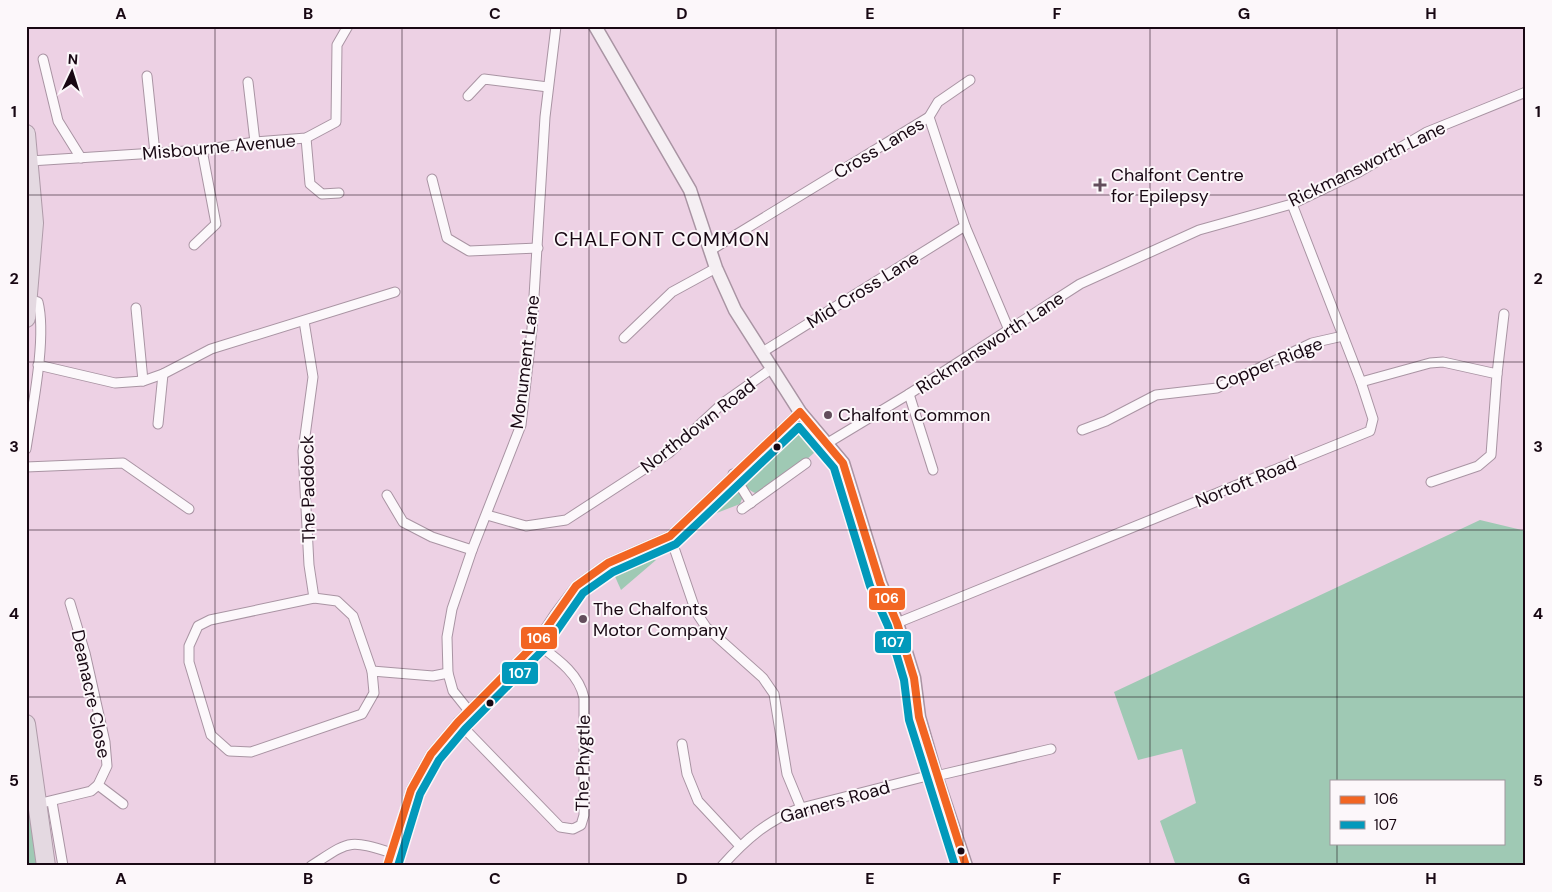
<svg xmlns="http://www.w3.org/2000/svg" width="1552" height="892" viewBox="0 0 1552 892" font-family="'DM Sans',sans-serif">
	<style>
		.green { fill: #9fc9b4; fill-rule: evenodd }
		.lines { fill: none; stroke-linecap: round; stroke-linejoin: round }
		.street-casing { stroke: #a994a3; stroke-width: 11 }
		.secondary-casing { stroke: #a994a3; stroke-width: 15 }
		.highway-casing { stroke: #af9ba9; stroke-width: 20 }
		.street { stroke: #fcf8fb; stroke-width: 9 }
		.secondary { stroke: #f5eff3; stroke-width: 12 }
		.highway { stroke: #e4d9e1; stroke-width: 18 }
		.bus-1-casing { stroke: #fcf7fa; stroke-width: 11 }
		.bus-2-casing { stroke: #fcf7fa; stroke-width: 11 }
		.bus-1 { stroke: #f26522; stroke-width: 8 }
		.bus-2 { stroke: #0299bb; stroke-width: 8 }
		.grid { fill: none; stroke: #180813; stroke-width: 1; stroke-opacity: 0.55 }
		.poi-dot { fill: #634e5c; stroke: #fcf7fa; stroke-width: 2 }
		.bus-dot { fill: #180813; stroke: #fcf7fa; stroke-width: 2 }
		.labels { text-anchor: middle; dominant-baseline: central; stroke-width: 4; stroke-linejoin: round; paint-order: stroke }
		.street-label { font-size: 18px; fill: #180813; stroke: #fcf7fa }
		.poi-label { font-size: 18px; fill: #180813; stroke: #fcf7fa; text-anchor: start }
		.quarter-label { font-size: 20px; letter-spacing: 1px; fill: #180813; stroke: #fcf7fa }
		.line-badge { stroke: #fcf7fa; stroke-width: 2 }
		.badge-label { font-size: 14px; text-anchor: middle; font-weight: bold; fill: #fff }
		.neatline { fill: none; stroke: #180813; stroke-width: 2 }
		.grid-label { font-size: 16px; text-anchor: middle; font-weight: bold; fill: #180813 }
	</style>
	<rect width="100%" height="100%" fill="#edd1e4"/>
	<g class="green">
		<path d="M 800,430 L 807,432 L 815,440 L 815,452 L 795,470 L 760,494 C 750,493 742,485 743,475 L 784,437 Z"/>
		<polygon points="733,487 738,488 743,496 740,504 696,521 727,489"/>
		<path d="M 1480,520 L 1526,531 L 1526,866 L 1176,866 L 1160,821 L 1196,803 L 1182,749 L 1138,760 L 1114,692 ZM 1331,781 L 1503,781 L 1503,843 L 1331,843 Z"/>
		<polygon points="642,558 656,560 621,590 613,572"/>
		<polygon points="26,738 46,866 26,866"/>
	</g>
	<g class="lines">
		<defs>
			<g id="street">
				<polyline points="43,59 58,121 81,158"/>
				<polyline points="147,76 155,153"/>
				<polyline points="248,82 255,142"/>
				<polyline points="468,96 484,79 548,87"/>
				<polyline points="929,117 965,226 1009,330"/>
				<polyline points="306,138 310,184 322,194 339,193"/>
				<polyline points="30,161 202,150 255,142 306,138 336,122 337,45 348,26"/>
				<polyline points="432,179 447,238 469,251 538,248"/>
				<polyline points="194,245 216,224 202,150"/>
				<polyline points="711,250 929,117 938,102 970,80"/>
				<polyline points="136,308 143,381"/>
				<polyline points="304,321 313,377 303,451 309,565 314,598"/>
				<polyline points="624,338 672,292 716,268"/>
				<polyline points="761,353 965,226"/>
				<polyline points="38,365 115,383 143,381 163,374 211,349 395,292"/>
				<polyline points="1497,374 1504,314"/>
				<polyline points="1361,382 1430,363 1443,362 1497,374 1491,455 1478,466 1431,482"/>
				<polyline points="909,394 933,470"/>
				<polyline points="158,424 163,374"/>
				<polyline points="1082,430 1106,421 1156,395 1217,388 1312,343 1343,336"/>
				<polyline points="826,444 909,394 1080,284 1199,230 1292,204 1359,172 1427,132 1526,92"/>
				<path d="M 26,449 C 32,410 47,338 38,302 L 29,299"/>
				<polyline points="26,467 123,463 189,509"/>
				<polyline points="733,474 751,503"/>
				<polyline points="387,495 403,522 432,537 472,550"/>
				<polyline points="742,509 806,463"/>
				<polyline points="487,515 526,526 566,520 669,453 723,403 771,369"/>
				<polyline points="670,536 696,612 706,627 763,678 774,694 787,774 801,808"/>
				<polygon points="314,598 337,601 353,616 372,671 374,693 362,714 251,752 229,751 211,735 189,662 189,646 198,626 210,620"/>
				<polyline points="897,623 1370,431 1373,419 1361,382 1292,204"/>
				<polyline points="372,671 433,676 448,673"/>
				<polyline points="469,711 453,691 448,673 447,637 452,609 472,550 521,425 532,329 545,117 556,26"/>
				<path d="M 458,722 L 560,827 L 573,829 L 581,825 L 584,815 L 584,698 C 579,673 556,658 536,643"/>
				<polyline points="682,744 687,774 698,801 740,846"/>
				<polyline points="936,776 1051,749"/>
				<polyline points="98,785 123,804"/>
				<polyline points="52,802 63,866"/>
				<polyline points="37,804 91,791 98,785 107,766 105,742 85,653 70,603"/>
				<path d="M 311,866 C 350,841 347,839 392,853"/>
				<polyline points="387,866 392,853 411,790 431,754 458,722 536,643 555,614 576,586 608,563 670,536 800,412"/>
				<path d="M 722,866 C 746,839 768,820 801,808 L 935,774"/>
			</g>
			<polyline id="secondary" points="595,26 690,190 716,268 735,310 800,412 843,463 880,583 897,623 914,678 919,717 936,776 966,866"/>
			<g id="highway">
				<polyline points="26,134 34,223 26,318"/>
				<polyline points="26,724 46,866"/>
			</g>
		</defs>
		<use href="#street" class="street-casing"/>
		<use href="#secondary" class="secondary-casing"/>
		<use href="#highway" class="highway-casing"/>
		<use href="#street" class="street"/>
		<use href="#secondary" class="secondary"/>
		<use href="#highway" class="highway"/>
		<defs>
			<polyline id="bus-1" points="387,866 411,790 431,754 458,722 536,643 576,586 608,563 670,536 800,412 843,463 880,583 897,623 914,678 919,717 966,866"/>
			<polyline id="bus-2" points="398,866 420,794 439,760 465,729 544,649 583,593 613,572 676,544 799,427 834,468 870,586 888,626 904,680 909,720 955,866"/>
		</defs>
		<use href="#bus-1" class="bus-1-casing"/>
		<use href="#bus-2" class="bus-2-casing"/>
		<use href="#bus-1" class="bus-1"/>
		<use href="#bus-2" class="bus-2"/>
	</g>
	<path class="grid" d="M 215,26 L 215,866M 402,26 L 402,866M 589,26 L 589,866M 776,26 L 776,866M 963,26 L 963,866M 1150,26 L 1150,866M 1337,26 L 1337,781M 26,195 L 1526,195M 26,362 L 1526,362M 26,530 L 1526,530M 26,697 L 1526,697M 1337,843 L 1337,866"/>
	<g class="poi-dot">
		<path d="M1097.5 177.5h5v5h5v5h-5v5h-5v-5h-5v-5h5z"/>
		<circle cx="828" cy="415" r="5"/>
		<circle cx="583" cy="619" r="5"/>
	</g>
	<g class="bus-dot">
		<circle cx="777" cy="447" r="4.5"/>
		<circle cx="490" cy="703" r="4.5"/>
		<circle cx="961" cy="851" r="4.5"/>
	</g>
	<g class="labels">
		<g class="street-label">
			<text transform="translate(219 147) rotate(-5)">Misbourne Avenue</text>
			<text transform="translate(879 148) rotate(-31)">Cross Lanes</text>
			<text transform="translate(1367 164) rotate(-26)">Rickmansworth Lane</text>
			<text transform="translate(863 290) rotate(-32)">Mid Cross Lane</text>
			<text transform="translate(990 343) rotate(-33)">Rickmansworth Lane</text>
			<text transform="translate(525 362) rotate(-83)">Monument Lane</text>
			<text transform="translate(1269 364) rotate(-22)">Copper Ridge</text>
			<text transform="translate(698 426) rotate(-38)">Northdown Road</text>
			<text transform="translate(1246 482) rotate(-22)">Nortoft Road</text>
			<text transform="translate(308 489) rotate(-91)">The Paddock</text>
			<text transform="translate(91 694) rotate(78)">Deanacre Close</text>
			<text transform="translate(583 763) rotate(-89)">The Phygtle</text>
			<text transform="translate(835 802) rotate(-16)">Garners Road</text>
		</g>
		<g class="poi-label">
			<text x="1111" y="175">Chalfont Centre<tspan x="1111" dy="21">for Epilepsy</tspan></text>
			<text x="838" y="415">Chalfont Common</text>
			<text x="593" y="609">The Chalfonts<tspan x="593" dy="21">Motor Company</tspan></text>
		</g>
		<g class="quarter-label">
			<text x="662" y="239">CHALFONT COMMON</text>
		</g>
	</g>
	<g class="line-badge">
		<rect x="868" y="587" width="38" height="24" rx="5" fill="#f26522"/>
		<rect x="520" y="626" width="38" height="24" rx="5" fill="#f26522"/>
		<rect x="874" y="630" width="38" height="24" rx="5" fill="#0299bb"/>
		<rect x="501" y="661" width="38" height="24" rx="5" fill="#0299bb"/>
	</g>
	<g class="badge-label">
		<text x="887" y="603">106</text>
		<text x="539" y="643">106</text>
		<text x="893" y="647">107</text>
		<text x="520" y="678">107</text>
	</g>
	<rect width="1552" height="892" fill="none" stroke="#fcf7fa" stroke-width="55"/>
	<rect x="1330" y="780" width="175" height="65" fill="#fcf7fa" stroke="#a1979e"/>
	<rect x="1340" y="796" width="25" height="8" fill="#f26522" stroke="#a1979e"/>
	<text x="1374" y="804" font-size="15" fill="#180813">106</text>
	<rect x="1340" y="821" width="25" height="8" fill="#0299bb" stroke="#a1979e"/>
	<text x="1374" y="830" font-size="15" fill="#180813">107</text>
	<g transform="translate(72 72) rotate(4)" stroke="#fcf7fa" stroke-width="4" paint-order="stroke">
	<path d="M0-4L9 19L0 12L-9 19Z" fill="#180813"/>
	<text y="-8" font-size="14" font-weight="bold" text-anchor="middle" fill="#180813">N</text>
	</g>
	<rect x="28" y="28" width="1496" height="836" class="neatline"/>
	<g class="grid-label">
		<text x="121" y="19">A</text>
		<text x="308" y="19">B</text>
		<text x="495" y="19">C</text>
		<text x="682" y="19">D</text>
		<text x="870" y="19">E</text>
		<text x="1057" y="19">F</text>
		<text x="1244" y="19">G</text>
		<text x="1431" y="19">H</text>
		<text x="14" y="117">1</text>
		<text x="1538" y="117">1</text>
		<text x="14" y="284">2</text>
		<text x="1538" y="284">2</text>
		<text x="14" y="452">3</text>
		<text x="1538" y="452">3</text>
		<text x="14" y="619">4</text>
		<text x="1538" y="619">4</text>
		<text x="14" y="786">5</text>
		<text x="1538" y="786">5</text>
		<text x="121" y="884">A</text>
		<text x="308" y="884">B</text>
		<text x="495" y="884">C</text>
		<text x="682" y="884">D</text>
		<text x="870" y="884">E</text>
		<text x="1057" y="884">F</text>
		<text x="1244" y="884">G</text>
		<text x="1431" y="884">H</text>
	</g>
</svg>
